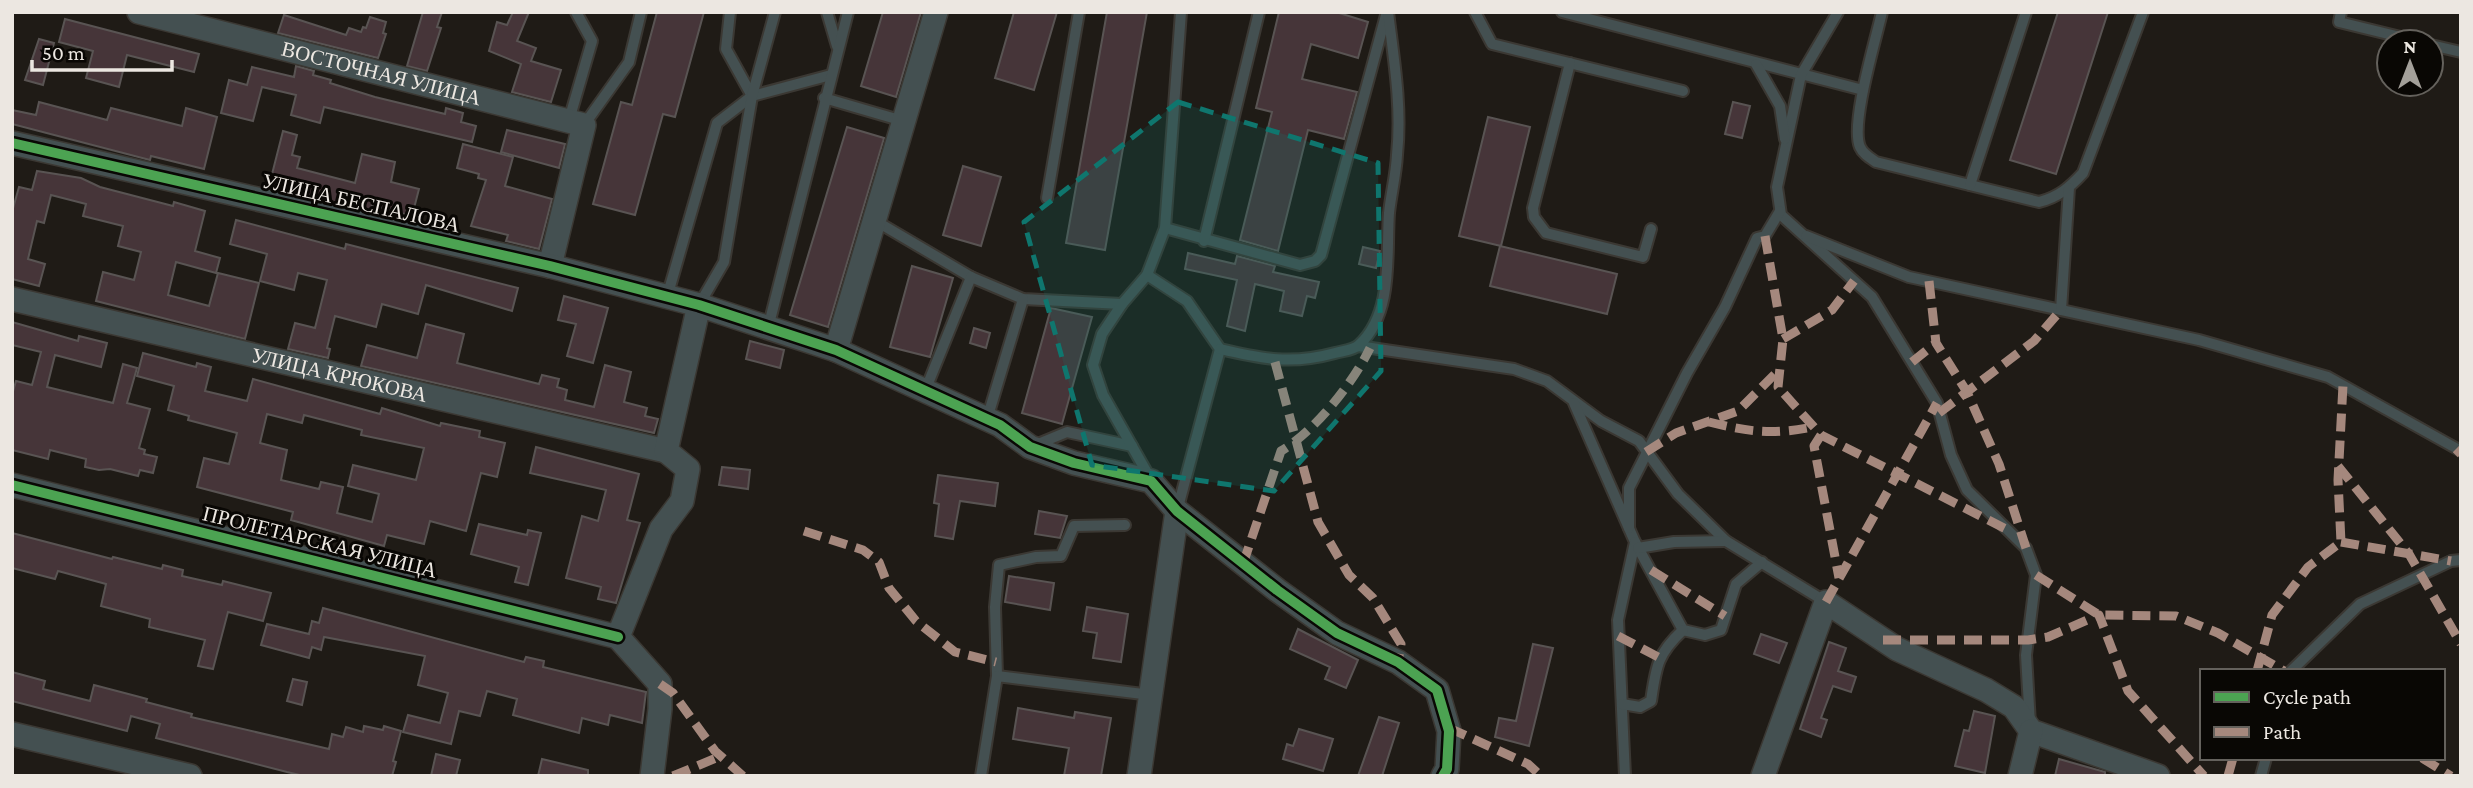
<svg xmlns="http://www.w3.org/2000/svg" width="2473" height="788" viewBox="0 0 2473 788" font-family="'Crimson Pro',serif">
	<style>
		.building { fill: #463539; stroke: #595453; stroke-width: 2; fill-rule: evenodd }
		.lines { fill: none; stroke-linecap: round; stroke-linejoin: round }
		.lane-casing { stroke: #3b3833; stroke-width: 14 }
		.street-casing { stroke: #3b3833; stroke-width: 26 }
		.lane { stroke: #445051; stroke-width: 10 }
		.street { stroke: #445051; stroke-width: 23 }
		.quiet { stroke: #a5887d; stroke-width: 9; stroke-dasharray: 18 9; stroke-linecap: butt }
		.cycleway-casing { stroke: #090704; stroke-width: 15 }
		.cycleway { stroke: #4ca352; stroke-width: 10 }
		.marked { fill: #0f766e; fill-opacity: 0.2; stroke: #0f766e; stroke-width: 5; stroke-dasharray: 14 9; stroke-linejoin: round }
		.labels { text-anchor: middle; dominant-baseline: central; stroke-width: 6; stroke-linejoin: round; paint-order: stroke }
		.street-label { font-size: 21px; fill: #ece7e1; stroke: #090704 }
	</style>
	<rect width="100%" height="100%" fill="#1f1b16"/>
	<g class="building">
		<polygon points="423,12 442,12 437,27 441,28 427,71 407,66"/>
		<polygon points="513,12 529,12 517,41 536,48 531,61 561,70 551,102 512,92 521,64 489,51 497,22 507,25"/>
		<polygon points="657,12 704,12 675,117 663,114 635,215 593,204 621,102 632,105"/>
		<polygon points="883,12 921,12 896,97 861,86"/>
		<polygon points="1014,12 1057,12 1034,90 995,78"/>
		<polygon points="1107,12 1147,12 1105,250 1066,243"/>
		<polygon points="1279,12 1336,12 1368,22 1358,58 1311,44 1302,79 1357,92 1344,139 1308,130 1278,251 1240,240 1272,112 1256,108"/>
		<polygon points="2058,12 2108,12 2056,174 2010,160"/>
		<polygon points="284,15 346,35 349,28 361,32 363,27 366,28 370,17 386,22 383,33 386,34 378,58 278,33"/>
		<polygon points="65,19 199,54 194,72 127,55 119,87 86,78 93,51 59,42"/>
		<polygon points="39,39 54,43 43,85 25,80"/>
		<polygon points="296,66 314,71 313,75 331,80 330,83 375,97 445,114 446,108 463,113 461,122 476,126 472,142 324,107 320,123 291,115 296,95 262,87 253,121 221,113 229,80 247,85 252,67 294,77"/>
		<polygon points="39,102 107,120 111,108 182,126 186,108 217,117 204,169 151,156 150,160 12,124 12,110 36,115"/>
		<polygon points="1733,102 1750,106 1742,138 1725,134"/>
		<polygon points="1488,117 1530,127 1501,246 1459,236"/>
		<polygon points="847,127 884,138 828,327 790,315"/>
		<polygon points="507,130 565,144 559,168 501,152"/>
		<polygon points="283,131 297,135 292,155 300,157 297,168 355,183 362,154 395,162 391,182 419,189 412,216 372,205 371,210 341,204 269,186"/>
		<polygon points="463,144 513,157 505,186 552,199 539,249 506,241 508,235 471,226 486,180 478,178 479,174 457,168"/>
		<polygon points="963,166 1001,177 981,246 943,235"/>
		<polygon points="37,171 81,178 100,187 173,206 174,202 205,211 195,251 220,258 216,273 176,262 168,295 209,306 218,273 259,283 245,339 96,301 103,272 134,280 141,252 118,246 123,226 83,216 86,204 51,195 44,223 37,221 28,259 45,264 39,286 12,279 12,212 19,187 32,190"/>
		<polygon points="236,220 345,249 346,244 385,254 518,288 512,311 426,285 418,314 382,304 376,327 335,316 327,348 330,349 328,358 288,349 295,323 315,328 327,280 298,273 294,290 260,281 267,254 230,244"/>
		<polygon points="1500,246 1617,274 1607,314 1490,286"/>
		<polygon points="1363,247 1380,251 1376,268 1359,264"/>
		<polygon points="1188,253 1235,264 1237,256 1275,266 1273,272 1319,282 1315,298 1307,296 1302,316 1280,311 1284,291 1255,284 1245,331 1227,326 1237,280 1185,269"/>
		<polygon points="912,266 953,278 930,357 890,347"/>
		<polygon points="564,296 608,308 593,363 567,356 576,324 558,320"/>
		<polygon points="1051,308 1092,317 1062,424 1022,413"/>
		<polygon points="12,322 78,341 79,336 107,343 101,367 55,355 47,387 113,403 123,364 137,368 127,403 150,409 139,448 145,450 144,454 157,457 153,473 140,470 138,476 110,469 99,470 85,467 86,459 50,450 48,459 12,450 12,395 16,381 32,385 41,352 12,345"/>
		<polygon points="426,324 464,334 457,363 539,384 542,375 559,379 557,387 567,390 565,400 594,407 605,365 631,372 624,402 647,408 645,416 658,419 654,433 361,366 367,345 417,358"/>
		<polygon points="974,328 990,333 986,348 970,343"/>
		<polygon points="750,341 784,350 780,368 746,359"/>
		<path d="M 143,353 L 196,367 L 197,363 L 211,367 L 205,391 L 247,401 L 253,379 L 380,414 L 382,408 L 440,426 L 441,423 L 480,431 L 479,437 L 505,443 L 497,477 L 481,473 L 466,531 L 430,521 L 424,544 L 387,535 L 384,546 L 291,520 L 293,512 L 197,487 L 204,458 L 229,464 L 237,433 L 188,420 L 189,416 L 168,410 L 174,386 L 137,376 ZM 267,414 L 302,423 L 304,415 L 362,430 L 361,435 L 424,448 L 416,480 L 353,465 L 348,486 L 379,494 L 372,522 L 337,513 L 343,487 L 321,482 L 319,489 L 281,480 L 287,450 L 260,443 Z"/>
		<polygon points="536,447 639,474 627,520 640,523 616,603 598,599 601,587 566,578 582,516 598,521 606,490 530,473"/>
		<polygon points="722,467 750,470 748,489 719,485"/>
		<polygon points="938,475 998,483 995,506 960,501 953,539 935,536 939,504 934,503"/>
		<polygon points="1039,511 1067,516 1060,538 1035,534"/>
		<polygon points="479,524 527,535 528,530 541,533 528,585 515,582 519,567 471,554"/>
		<polygon points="12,533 112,559 113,557 162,569 163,565 183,570 182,576 222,585 223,581 271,593 263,621 228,612 213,669 198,666 205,640 149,627 150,619 101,606 106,584 58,571 55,579 12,568"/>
		<polygon points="1009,576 1054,583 1050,610 1005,602"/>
		<polygon points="1087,607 1128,614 1121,662 1093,658 1097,633 1083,631"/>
		<polygon points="323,608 524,662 526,657 544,661 543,667 646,692 642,723 610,715 608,725 582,718 579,733 513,715 517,699 487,691 480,716 459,711 451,744 403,732 408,715 440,723 448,693 418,685 425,656 324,637 321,650 312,647 309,658 261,645 267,624 309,634 312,621 319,623"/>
		<polygon points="1298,629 1358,660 1346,688 1325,679 1330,667 1290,649"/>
		<polygon points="1761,634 1787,643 1779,663 1754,654"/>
		<polygon points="1829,642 1846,648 1838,671 1856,677 1851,692 1833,686 1821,718 1827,720 1821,737 1800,729"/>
		<polygon points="1533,644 1553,648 1529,746 1495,737 1499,718 1516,721"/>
		<polygon points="12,672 45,681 43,689 90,701 94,685 136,696 147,699 146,702 192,714 191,717 329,749 332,734 343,737 346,727 363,732 364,726 383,730 384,726 401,731 393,761 396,762 392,776 304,776 287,772 156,738 160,724 131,716 127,731 12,701"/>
		<polygon points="293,679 307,682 302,705 287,701"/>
		<polygon points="1018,708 1074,718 1075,712 1111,718 1101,776 1064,776 1069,748 1013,739"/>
		<polygon points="1974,711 1995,716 1985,773 1955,766 1964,730 1969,731"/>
		<polygon points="1379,717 1399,723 1382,776 1358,776"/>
		<polygon points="1299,729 1333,739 1323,771 1283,759 1287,744 1293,746"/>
		<polygon points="436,754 460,760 456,776 431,776"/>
		<polygon points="542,759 588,770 588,776 538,776"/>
		<polygon points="2059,759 2105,772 2105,776 2055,776"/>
	</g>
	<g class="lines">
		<defs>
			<g id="lane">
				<polyline points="730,12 726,49 752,96"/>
				<polyline points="827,12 837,46"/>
				<polyline points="1475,12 1492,44 1683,91"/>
				<polyline points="1562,12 1863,90"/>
				<polyline points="1838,12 1801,75 1777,187 1781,215 1872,297 1937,403 1951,455 1967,490 2026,548 2036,575 2026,655 2030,724"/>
				<path d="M 1882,12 C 1876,39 1850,124 1860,147 C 1863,154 1870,158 1876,162 L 2039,202 C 2059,197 2070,187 2083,173 L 2143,12"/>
				<polyline points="2341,12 2339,22 2421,42"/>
				<polyline points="2431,45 2461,52"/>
				<polyline points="1570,63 1533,208 1534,217 1546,233 1643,257 1651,229"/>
				<polyline points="1756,64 1780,106 1785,139"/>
				<polyline points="824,98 903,121"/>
				<polyline points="569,120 592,41 576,12"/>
				<polyline points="584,125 629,62 641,12"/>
				<polyline points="1970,185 2026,12"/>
				<polyline points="1047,198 1079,12"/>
				<polyline points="874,220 971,277 1023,299 1122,304"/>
				<polyline points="1165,228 1300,265 1315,261 1321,255 1386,15"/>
				<polyline points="1806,236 1909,277 2199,340 2328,377 2461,451"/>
				<polyline points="1204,241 1259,12"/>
				<polyline points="1147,275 1187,301 1220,349 1177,511"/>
				<polyline points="667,297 717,123 752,96 831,75"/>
				<polyline points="699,305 724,262 752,96 775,12"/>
				<polyline points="2061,310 2069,188"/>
				<polyline points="768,328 848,12"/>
				<polyline points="1358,346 1514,369 1547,381 1601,421 1639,441 1678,494 1726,541 1826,602"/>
				<path d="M 1220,349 C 1263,359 1291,365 1335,353 C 1342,351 1354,350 1359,345 C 1394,313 1386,254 1389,213 C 1391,194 1396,175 1397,155 C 1402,107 1394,60 1388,12"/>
				<polyline points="925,391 971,277"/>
				<polyline points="1574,403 1635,542 1618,620 1625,776"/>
				<polyline points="987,419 1023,299"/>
				<polyline points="1033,446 1067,432 1132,446"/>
				<polyline points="1150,478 1103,395 1093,365 1102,334 1122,304 1147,275 1165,228 1181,12"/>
				<polyline points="1629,528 1629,488 1687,373 1725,307 1757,238 1765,236 1780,211"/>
				<polyline points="1635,542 1683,630 1705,635 1721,630 1736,584 1762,562"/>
				<polyline points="1638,548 1674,542 1726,541"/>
				<polyline points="2291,671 2360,604 2451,561 2461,560"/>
				<polyline points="997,676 995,607 999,565 1036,557 1061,556 1074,526 1125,525"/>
				<path d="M 1622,704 L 1640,707 L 1651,701 C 1656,667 1657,654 1683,630"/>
				<polyline points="981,776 997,676 1151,695"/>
				<polyline points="2261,776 2266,758"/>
			</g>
			<g id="street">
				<path id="s1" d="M 139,12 L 584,125 L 550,266"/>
				<polyline points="12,143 550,266 699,305 836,350 1000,425 1030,447 1074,463 1151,481 1177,511 1277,590 1337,633 1398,662 1437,690 1449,731 1447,769 1443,776"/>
				<path id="s2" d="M 12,299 L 666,451"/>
				<polyline points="836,350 936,12"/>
				<polyline points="12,485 618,637"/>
				<polyline points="12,734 190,776"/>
				<polyline points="652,776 660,709 660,684 618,637 661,529 682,501 688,469 666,451 699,305"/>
				<polyline points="1139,776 1177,511"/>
				<polyline points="1763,776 1826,602 1897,649 1986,690 2014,707 2031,731 2158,776"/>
				<polyline points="2020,776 2031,731"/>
			</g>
		</defs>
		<use href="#lane" class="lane-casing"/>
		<use href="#street" class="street-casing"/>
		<use href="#lane" class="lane"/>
		<use href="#street" class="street"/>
		<g class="quiet">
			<polyline points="1765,236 1783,339 1778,387 1821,435 2006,529"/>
			<polyline points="1929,281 1936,343 1967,392 1999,464 2026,548"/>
			<polyline points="1783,339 1832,310 1854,281"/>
			<polyline points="1275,362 1318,522 1349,575 1373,598 1401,644 1398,662"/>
			<polyline points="1912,362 1936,343"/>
			<polyline points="1939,413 2034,341 2061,310"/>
			<path d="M 1709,422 C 1749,432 1772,435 1813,427"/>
			<polyline points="1821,435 1814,446 1839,578"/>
			<polyline points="2456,449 2461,454"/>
			<polyline points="1646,452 1676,433 1738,411 1780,369"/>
			<polyline points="2338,466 2409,554 2461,644"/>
			<polyline points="804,531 863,550 879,562 889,588 916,621 955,652 996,662"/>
			<polyline points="2341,542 2451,561"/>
			<path d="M 1243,564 L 1281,451 C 1315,431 1353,383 1370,348"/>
			<polyline points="1651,570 1725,616"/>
			<polyline points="2036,575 2099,615 2176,616 2218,633 2284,671"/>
			<polyline points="1826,602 1937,403"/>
			<polyline points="1618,636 1660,658"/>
			<polyline points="1883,640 2028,640 2048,637 2099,615 2128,691 2204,776"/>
			<polyline points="2257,671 2272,615 2308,567 2341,542 2338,480 2343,385"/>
			<polyline points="660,684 673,693 715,751 743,776"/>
			<polyline points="1449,728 1528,764 1541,776"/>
			<polyline points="2422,758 2451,776"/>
			<polyline points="673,776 721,756"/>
			<polyline points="2228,776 2233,758"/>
		</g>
		<defs>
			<g id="cycleway">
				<polyline points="12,143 550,266 699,305 836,350 1000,425 1030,447 1074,463 1151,481 1177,511 1277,590 1337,633 1398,662 1437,690 1449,731 1447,769 1443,776"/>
				<polyline points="12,485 618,637"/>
			</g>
		</defs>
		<use href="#cycleway" class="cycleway-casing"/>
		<use href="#cycleway" class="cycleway"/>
	</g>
	<path class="marked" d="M 1178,102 L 1378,163 L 1381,371 L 1274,491 L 1092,465 L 1024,222 Z"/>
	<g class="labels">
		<g class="street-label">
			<text stroke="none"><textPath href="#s1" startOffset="250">ВОСТОЧНАЯ УЛИЦА</textPath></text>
			<text transform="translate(361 203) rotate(13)">УЛИЦА БЕСПАЛОВА</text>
			<text stroke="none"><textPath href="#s2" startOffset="336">УЛИЦА КРЮКОВА</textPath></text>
			<text transform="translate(320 542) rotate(14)">ПРОЛЕТАРСКАЯ УЛИЦА</text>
		</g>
	</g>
	<rect width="2473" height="788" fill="none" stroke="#ece7e1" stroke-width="28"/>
	<rect x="2200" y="669" width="245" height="91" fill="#090704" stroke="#64615c" stroke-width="2"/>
	<rect x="2214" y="692" width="35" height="10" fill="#4ca352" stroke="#64615c" stroke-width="2"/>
	<text x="2263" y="704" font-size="21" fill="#ece7e1">Cycle path</text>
	<rect x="2214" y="727" width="35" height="10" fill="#a5887d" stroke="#64615c" stroke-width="2"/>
	<text x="2263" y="739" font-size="21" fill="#ece7e1">Path</text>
	<g transform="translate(2410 63)"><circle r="33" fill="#090704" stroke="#64615c" stroke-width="2"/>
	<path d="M0-5L12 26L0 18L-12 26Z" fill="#a4a09a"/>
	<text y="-10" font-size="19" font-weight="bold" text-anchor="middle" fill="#ece7e1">N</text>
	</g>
	<path d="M32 60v10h140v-10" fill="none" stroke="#ece7e1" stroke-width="3.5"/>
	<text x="42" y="60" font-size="21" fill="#ece7e1" stroke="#090704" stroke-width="5" paint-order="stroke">50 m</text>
</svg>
